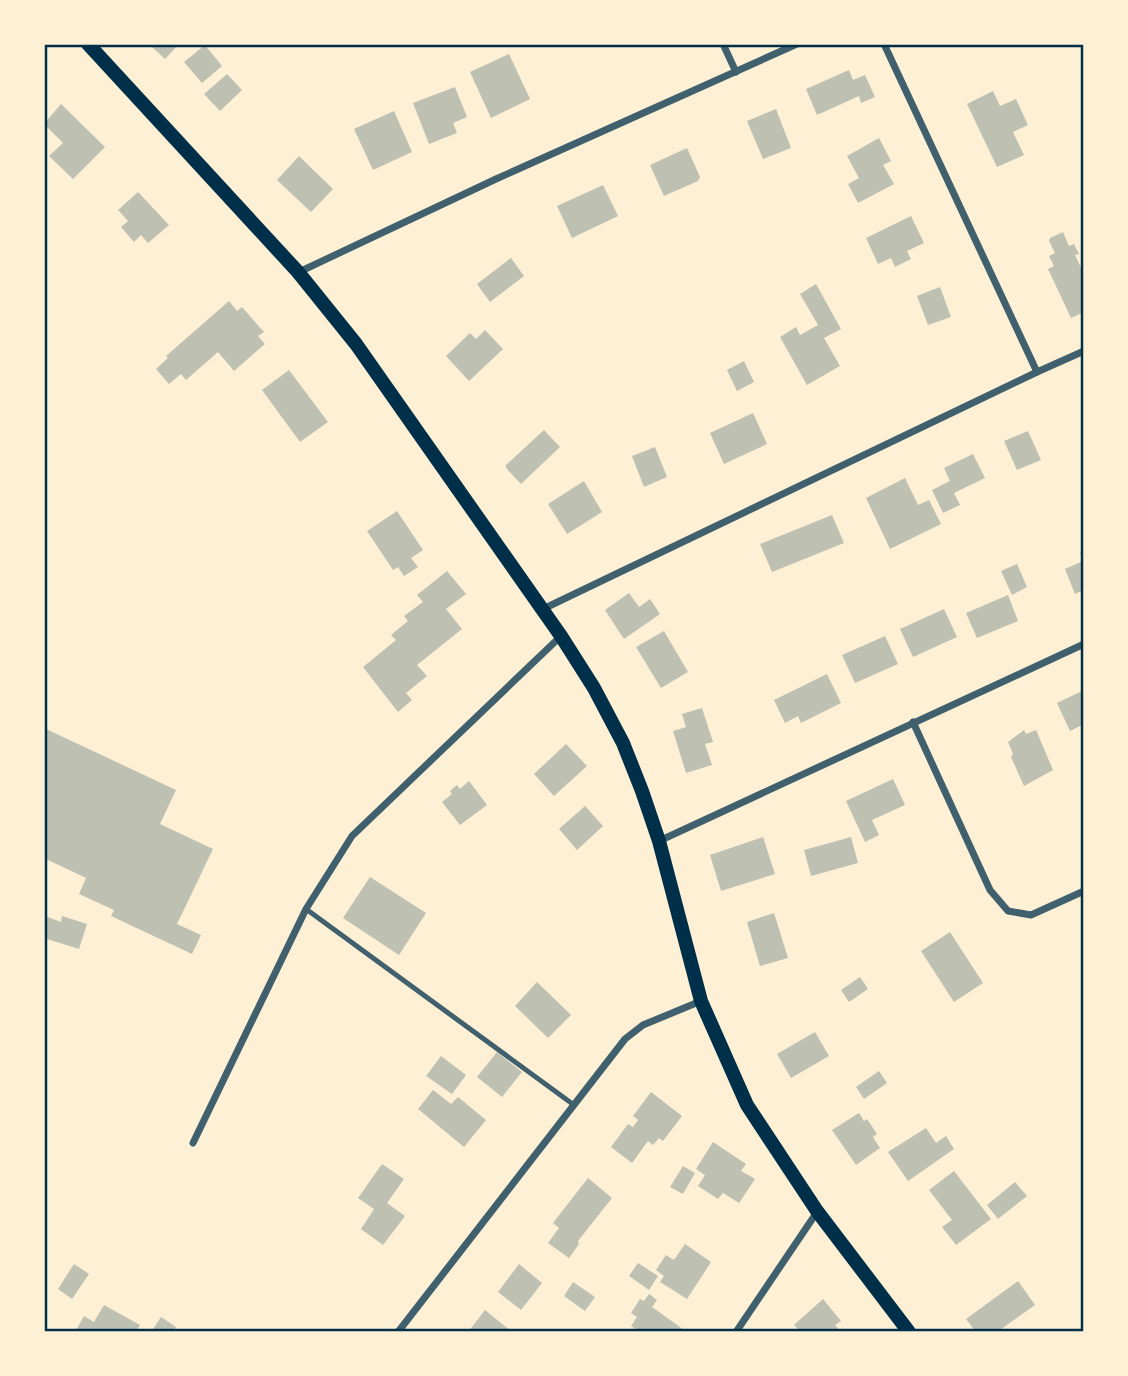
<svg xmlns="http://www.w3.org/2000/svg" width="1128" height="1376" viewBox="0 0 1128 1376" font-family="Inter,sans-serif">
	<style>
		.building { fill: #bec0b2 }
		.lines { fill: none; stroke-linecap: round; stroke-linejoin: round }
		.service { stroke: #3f606c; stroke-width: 5 }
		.minor { stroke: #3f606c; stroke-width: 7 }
		.secondary { stroke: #003049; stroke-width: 14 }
		.neatline { fill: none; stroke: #003049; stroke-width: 2.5 }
	</style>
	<rect width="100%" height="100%" fill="#fdf0d5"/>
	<g class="building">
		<polygon points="149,44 179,44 165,59"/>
		<polygon points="205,45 222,66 202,83 184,62"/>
		<polygon points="509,54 530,99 491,118 470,72"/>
		<polygon points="849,70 853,80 865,75 875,97 861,103 859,96 817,115 806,89"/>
		<polygon points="227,74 242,90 220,111 204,94"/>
		<polygon points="455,87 467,117 453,123 457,133 429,144 413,103"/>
		<polygon points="993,91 1000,106 1016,99 1028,125 1013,132 1024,155 997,167 967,104"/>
		<polygon points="61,104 105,147 73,179 49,156 63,143 44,124"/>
		<polygon points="776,109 791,148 763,159 747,121"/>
		<polygon points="394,111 412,152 373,170 354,129"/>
		<polygon points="879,138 891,161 883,165 894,184 858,203 848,184 859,178 847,156"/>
		<polygon points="687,148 700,177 698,181 664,196 650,165"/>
		<polygon points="299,156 333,189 311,212 277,180"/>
		<polygon points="603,185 618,216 572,238 557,206"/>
		<polygon points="138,192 169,225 148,243 141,235 134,242 121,227 128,221 118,210"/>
		<polygon points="911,216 924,243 907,251 911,259 895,267 891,258 878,264 866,238"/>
		<polygon points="1063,232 1069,246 1074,244 1079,254 1075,255 1084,274 1084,312 1071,318 1048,269 1054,266 1049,256 1055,253 1049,241 1050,238"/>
		<polygon points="511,258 524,276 490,302 477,284"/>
		<polygon points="816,284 841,329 824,338 840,366 807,385 780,337 796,327 800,335 818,325 800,294"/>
		<polygon points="940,287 951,317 928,325 917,296"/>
		<polygon points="229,301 237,311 242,307 264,332 258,336 265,344 234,371 218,352 186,380 181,374 169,384 156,369 168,358 166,356"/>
		<polygon points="485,330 503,349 469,381 446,356 470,333 476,339"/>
		<polygon points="744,361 754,382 737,391 727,370"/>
		<polygon points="289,370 328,422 300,442 262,390"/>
		<polygon points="753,413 767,444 724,464 710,433"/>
		<polygon points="544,430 560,447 521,484 506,468 506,465"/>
		<polygon points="1028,431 1041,460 1017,470 1004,441"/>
		<polygon points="655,447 667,477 644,487 632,456"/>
		<polygon points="973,454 985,478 954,493 960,505 943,513 932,490 950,481 944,468"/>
		<polygon points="905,478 918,505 929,500 941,524 890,549 866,498"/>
		<polygon points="584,481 602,512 567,534 548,504"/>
		<polygon points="397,511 423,550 411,558 418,567 404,576 398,567 393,570 367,531"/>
		<polygon points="832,515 844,543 772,572 760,544"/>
		<polygon points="1084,550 1084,590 1075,594 1065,569 1083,561 1080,552"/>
		<polygon points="1017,564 1027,587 1012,595 1001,571"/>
		<polygon points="447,571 466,594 446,609 462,629 417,665 427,676 406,693 412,700 398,712 363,667 396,640 391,635 408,621 404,616 423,602 417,595"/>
		<polygon points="629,593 639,607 650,599 660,614 624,639 605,610"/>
		<polygon points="1008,595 1018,621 977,638 966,613"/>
		<polygon points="944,609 957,637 913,657 900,629"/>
		<polygon points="664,631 688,672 661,688 636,647"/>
		<polygon points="885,636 898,664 855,683 842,655"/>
		<polygon points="827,674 841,703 801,723 798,716 785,723 774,700"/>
		<polygon points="1084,690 1084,724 1070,731 1057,703"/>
		<polygon points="702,708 713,742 705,744 712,765 686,773 673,731 686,727 682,714"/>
		<polygon points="44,728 176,790 160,824 213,849 177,924 201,935 192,954 111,916 114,910 79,894 86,878 44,858 44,814 47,807 44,806"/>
		<polygon points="1024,730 1026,734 1036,730 1053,770 1024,786 1011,757 1013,754 1008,742"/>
		<polygon points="566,744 587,766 554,796 534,774"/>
		<polygon points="893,779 905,805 872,820 879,835 865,842 846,801"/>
		<polygon points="469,781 487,805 460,825 442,802 452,794 450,791 457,785 460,789"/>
		<polygon points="585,806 603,826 577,850 559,829"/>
		<polygon points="763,837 775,874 721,891 710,855"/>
		<polygon points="851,837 858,863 811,876 804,850"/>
		<polygon points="370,877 426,913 399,955 343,918"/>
		<polygon points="774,913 788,958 760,966 747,922"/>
		<polygon points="45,916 61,922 62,916 87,924 79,949 44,938"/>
		<polygon points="950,932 983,983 954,1002 921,951"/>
		<polygon points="860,977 868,989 849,1002 841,990"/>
		<polygon points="537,982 571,1015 548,1038 515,1006"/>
		<polygon points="815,1032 829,1056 791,1078 777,1054"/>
		<polygon points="497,1052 522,1072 502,1097 477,1077"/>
		<polygon points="441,1056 466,1075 452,1094 426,1076"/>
		<polygon points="879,1071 887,1083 864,1099 856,1087"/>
		<polygon points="433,1090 451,1104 458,1097 486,1120 464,1147 418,1109"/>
		<polygon points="651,1092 682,1116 663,1141 659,1138 653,1145 648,1141 632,1163 611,1147 628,1124 633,1127 638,1120 633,1116"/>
		<polygon points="859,1113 864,1121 867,1119 877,1134 873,1137 880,1148 856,1165 832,1130"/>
		<polygon points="926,1128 936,1143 946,1136 954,1149 908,1181 888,1152"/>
		<polygon points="713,1142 746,1164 741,1171 755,1179 739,1203 723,1193 718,1199 698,1186 705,1175 696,1169"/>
		<polygon points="382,1164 404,1179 387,1203 405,1216 383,1245 361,1229 374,1209 358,1198"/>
		<polygon points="683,1166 695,1173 683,1194 670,1187"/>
		<polygon points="954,1171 991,1219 956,1245 942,1227 952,1220 929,1190"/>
		<polygon points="588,1178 612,1198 578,1241 579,1244 569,1258 548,1243 559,1228 553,1223"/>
		<polygon points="1015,1182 1027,1196 998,1219 987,1205"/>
		<polygon points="685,1244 711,1262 687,1299 660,1282 664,1276 656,1270 666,1255 674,1260"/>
		<polygon points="638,1263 658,1276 649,1290 629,1276"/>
		<polygon points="74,1264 89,1274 72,1299 58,1289"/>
		<polygon points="519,1264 542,1283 521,1310 498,1292"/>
		<polygon points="1018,1281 1035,1305 997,1332 976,1332 966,1319"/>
		<polygon points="573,1282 595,1297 585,1311 564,1296"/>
		<polygon points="649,1294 657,1300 652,1307 684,1330 682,1332 641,1332 631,1326 637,1317 631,1313 640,1299 644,1301"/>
		<polygon points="823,1299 841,1321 835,1325 841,1332 801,1332 794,1325"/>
		<polygon points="104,1305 140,1325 136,1332 75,1332 84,1316 94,1322"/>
		<polygon points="485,1310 511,1331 510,1332 468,1332"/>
		<polygon points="161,1317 176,1327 173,1332 158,1332 153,1329"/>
	</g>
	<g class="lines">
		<polyline class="service" points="306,909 574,1105"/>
		<g class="minor">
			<polyline points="723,44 736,72"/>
			<polyline points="884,44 1037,372"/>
			<polyline points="299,272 496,179 797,44"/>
			<polyline points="543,609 1037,372 1084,351"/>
			<polyline points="913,722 990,890 1008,911 1031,915 1084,891"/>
			<polyline points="659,841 1084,644"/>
			<polyline points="193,1143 306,909 352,836 561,636"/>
			<polyline points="398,1332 625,1039 643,1025 701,1001"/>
			<polyline points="736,1332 817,1212"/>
		</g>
		<polyline class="secondary" points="88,44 298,272 356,344 561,636 594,688 623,743 642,791 659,841 701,1001 747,1105 817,1211 909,1332"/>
	</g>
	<rect width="1128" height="1376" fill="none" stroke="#fdf0d5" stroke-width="91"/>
	<rect x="46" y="46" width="1036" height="1284" class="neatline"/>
</svg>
